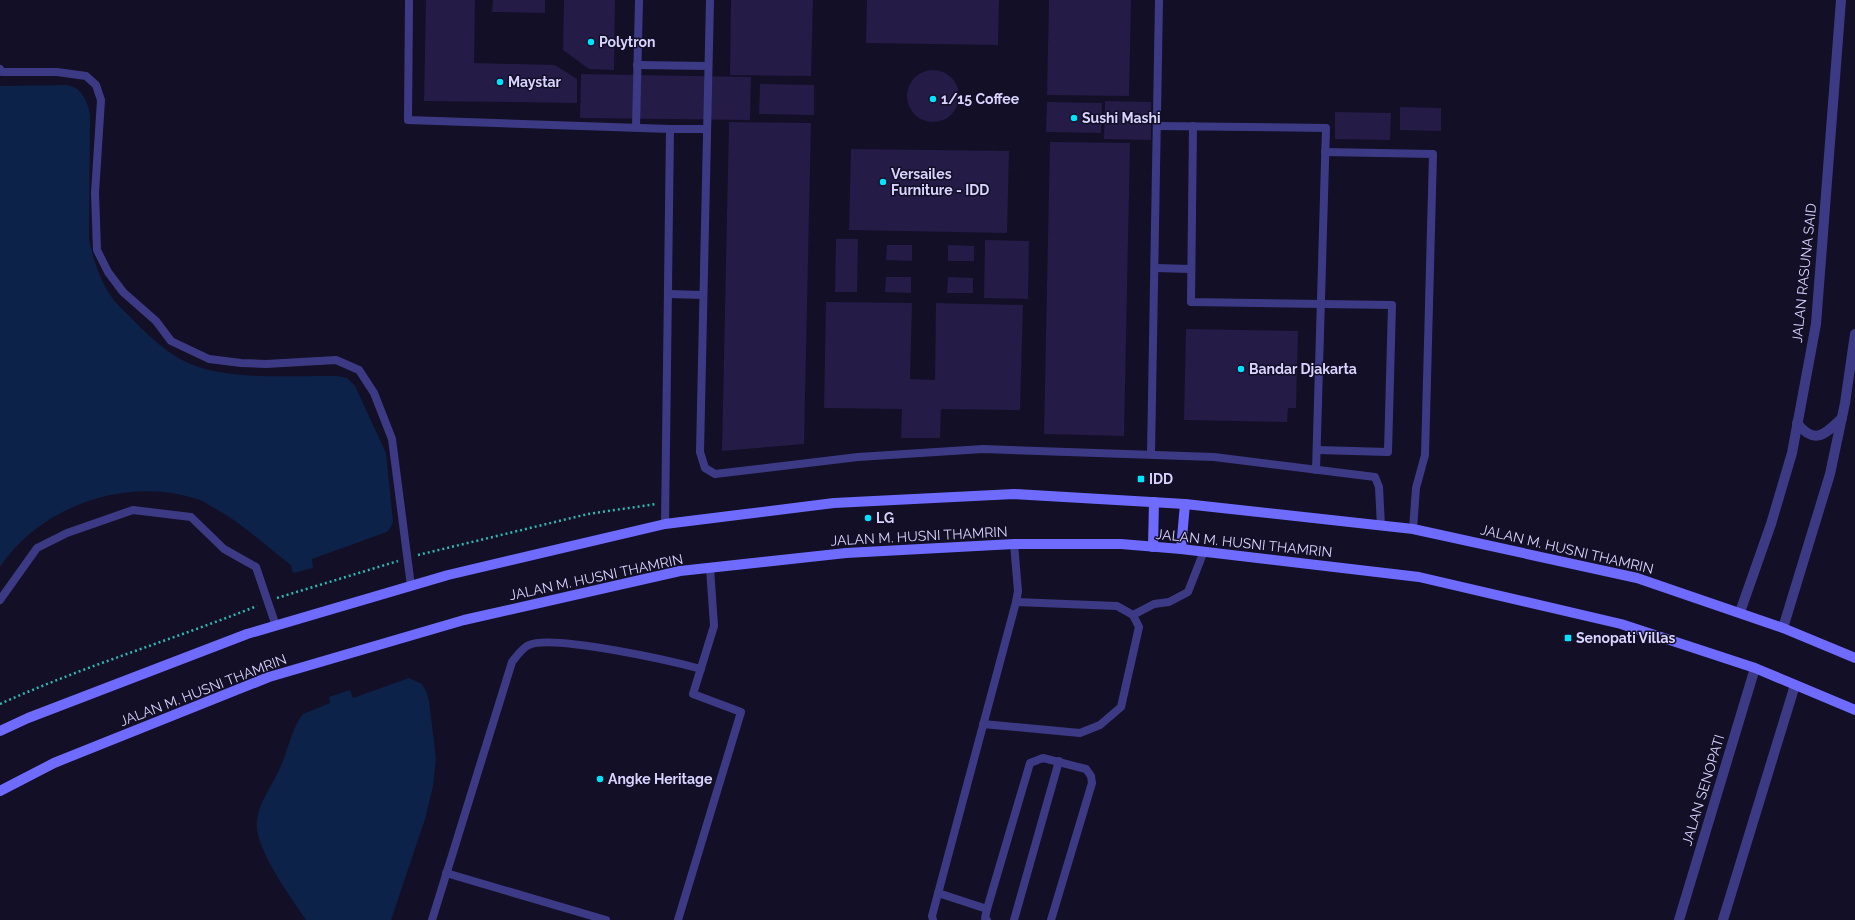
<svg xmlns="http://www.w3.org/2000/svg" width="1855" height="920" viewBox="0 0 1855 920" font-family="Raleway,sans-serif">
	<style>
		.water { fill: #0c2248 }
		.building { fill: #241b47 }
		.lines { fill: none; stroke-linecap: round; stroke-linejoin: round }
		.path { stroke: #2fb8b0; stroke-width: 2.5; stroke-dasharray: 2 3; stroke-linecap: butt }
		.lane { stroke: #3d3a85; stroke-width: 8 }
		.street { stroke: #3d3a85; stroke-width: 10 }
		.secondary { stroke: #6f6bff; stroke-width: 10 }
		.poi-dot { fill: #00e5ff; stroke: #130f26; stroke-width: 1.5 }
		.labels { text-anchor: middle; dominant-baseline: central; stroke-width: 3; stroke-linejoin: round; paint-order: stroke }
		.poi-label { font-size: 14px; font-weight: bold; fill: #d9d4ff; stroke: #130f26; text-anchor: start }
		.street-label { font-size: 14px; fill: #d9d4ff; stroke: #130f26 }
	</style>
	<rect width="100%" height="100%" fill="#130f26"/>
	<g class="water">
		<path d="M 67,85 C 82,88 87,100 90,114 L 89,240 C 94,261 100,281 113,299 C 120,308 129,315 136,323 C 150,337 166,352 184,361 C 226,382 290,375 337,376 L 347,378 L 355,386 L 386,453 L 393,521 L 391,527 L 387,532 L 312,559 L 313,568 L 293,573 L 291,565 C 266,546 243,524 216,509 C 210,506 205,502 200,500 C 129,475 41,505 0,567 L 0,86 Z"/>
		<path d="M 409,678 L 422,684 L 426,691 L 429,701 L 436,758 L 433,786 L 425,819 L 391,920 L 306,920 C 291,897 253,847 257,820 C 259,802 272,786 279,770 C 288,752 291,729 303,714 L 330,703 L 329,697 L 350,690 L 353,698 Z"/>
	</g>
	<g class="building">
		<polygon points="426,0 475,0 474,63 555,65 577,79 577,103 424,101"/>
		<polygon points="493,0 545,0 545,13 492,12"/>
		<polygon points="564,0 615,0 614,70 589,69 563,50"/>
		<polygon points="731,0 813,0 811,76 730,75"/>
		<polygon points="867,0 999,0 998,45 866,43"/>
		<polygon points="1049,0 1131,0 1129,96 1047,95"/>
		<circle cx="933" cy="96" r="26"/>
		<polygon points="581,74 751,77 750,120 580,118"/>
		<polygon points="760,84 814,85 814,115 759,114"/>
		<polygon points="1105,101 1151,102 1151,140 1104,139"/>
		<polygon points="1047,102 1102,103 1101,133 1046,132"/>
		<polygon points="1400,107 1441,108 1441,131 1400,130"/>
		<polygon points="1335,112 1391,113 1390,140 1335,139"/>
		<polygon points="729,122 811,123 804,444 722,451"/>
		<polygon points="1050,142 1130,143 1124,436 1044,434"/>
		<polygon points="851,149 1009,151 1007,233 849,230"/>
		<polygon points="836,239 858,239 857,292 835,292"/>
		<polygon points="985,240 1029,241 1028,299 984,298"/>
		<polygon points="887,245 912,245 912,261 886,260"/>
		<polygon points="948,245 974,246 974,261 948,261"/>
		<polygon points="886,277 911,277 911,293 885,292"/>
		<polygon points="948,277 973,278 973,293 947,293"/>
		<polygon points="826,302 912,303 910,379 935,380 936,303 1023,305 1020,410 941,409 940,438 901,438 902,409 824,408"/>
		<polygon points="1186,329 1298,331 1296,408 1288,408 1287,422 1184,420"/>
	</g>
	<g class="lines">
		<g class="path">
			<polyline points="418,555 588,514 656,504"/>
			<polyline points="277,598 398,561"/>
			<path d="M 0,704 C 84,666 172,640 257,606"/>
		</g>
		<g class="lane">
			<polyline points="409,0 408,120 670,129"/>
			<polyline points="710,0 700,452 705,468 715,474 858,457 983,449 1214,457 1375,477 1379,487 1381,526"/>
			<polyline points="637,65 708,66"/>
			<polyline points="0,69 2,72 57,72 86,76 96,85 101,100 95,193 97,250 108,272 123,292 156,321 171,341 209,359 241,363 266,364 336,360 359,370 374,393 392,439 411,586"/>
			<polyline points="1157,126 1326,128 1316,470"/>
			<polyline points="1193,126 1191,302 1392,305 1388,452 1317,450"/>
			<polyline points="636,127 639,0"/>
			<polyline points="1325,152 1433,154 1425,455 1416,488 1413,529"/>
			<polyline points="1155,268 1191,269"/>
			<polyline points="668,294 703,295"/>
			<polyline points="1151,454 1159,0"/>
			<polyline points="665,524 670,129 707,129"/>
			<polyline points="1014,544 1018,591 1016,602"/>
			<polyline points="0,600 37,548 67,533 133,510 191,517 224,549 256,567 276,626"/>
			<polyline points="1133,615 1154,604 1169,602 1188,592 1204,551"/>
			<polyline points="446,873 606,920"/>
			<polyline points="938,893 987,909"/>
			<path d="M 432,920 L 512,662 C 516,657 523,647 529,645 C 552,634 672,661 701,669"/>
			<polyline points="678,920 741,712 693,694 714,626 710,568"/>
			<polyline points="933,920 932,916 1016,602 1117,606 1133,615 1139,627 1121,707 1100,725 1080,733 983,724"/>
			<polyline points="987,920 985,918 987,909 1030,763 1043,758 1086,769 1091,776 1092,783 1051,920"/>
			<polyline points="1014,920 1059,761"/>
		</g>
		<g class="street">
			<path d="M 1797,423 C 1815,446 1825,434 1842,418"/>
			<polyline points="1740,612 1771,524 1792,453 1816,324 1841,0"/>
			<polyline points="1783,628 1830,474 1845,403 1855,334"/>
			<polyline points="1679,920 1755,668"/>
			<polyline points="1723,920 1795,685"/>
		</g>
		<g class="secondary">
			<polyline points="1153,547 1154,502"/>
			<polyline points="1181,549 1185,504"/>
			<polyline points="0,731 28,718 247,634 448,575 665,524 834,503 1014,494 1185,504 1413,529 1637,578 1783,628 1855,658"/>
			<polyline points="0,791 54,763 269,677 464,620 680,571 846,553 1014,544 1121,544 1181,549 1419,577 1621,624 1755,668 1855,710"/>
		</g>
	</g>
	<g class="poi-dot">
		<circle cx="591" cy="42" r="4"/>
		<circle cx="500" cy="82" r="4"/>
		<circle cx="933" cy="99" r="4"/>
		<circle cx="1074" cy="118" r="4"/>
		<circle cx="883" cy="182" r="4"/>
		<circle cx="1241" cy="369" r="4"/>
		<rect x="1137" y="475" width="8" height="8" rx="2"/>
		<circle cx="868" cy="518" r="4"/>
		<rect x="1564" y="634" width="8" height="8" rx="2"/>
		<circle cx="600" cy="779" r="4"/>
	</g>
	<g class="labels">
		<g class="poi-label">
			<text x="599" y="42">Polytron</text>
			<text x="508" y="82">Maystar</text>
			<text x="941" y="99">1/15 Coffee</text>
			<text x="1082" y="118">Sushi Mashi</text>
			<text x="891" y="174">Versailes<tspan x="891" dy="16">Furniture - IDD</tspan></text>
			<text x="1249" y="369">Bandar Djakarta</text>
			<text x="1149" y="479">IDD</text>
			<text x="876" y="518">LG</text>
			<text x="1576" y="638">Senopati Villas</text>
			<text x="608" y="779">Angke Heritage</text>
		</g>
		<g class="street-label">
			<text transform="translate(1804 273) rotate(-84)">JALAN RASUNA SAID</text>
			<text transform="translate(919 536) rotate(-3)">JALAN M. HUSNI THAMRIN</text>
			<text transform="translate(1244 543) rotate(6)">JALAN M. HUSNI THAMRIN</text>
			<text transform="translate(1567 549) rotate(13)">JALAN M. HUSNI THAMRIN</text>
			<text transform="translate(596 577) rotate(-12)">JALAN M. HUSNI THAMRIN</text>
			<text transform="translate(203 690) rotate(-21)">JALAN M. HUSNI THAMRIN</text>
			<text transform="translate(1703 790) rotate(-73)">JALAN SENOPATI</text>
		</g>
	</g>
</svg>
